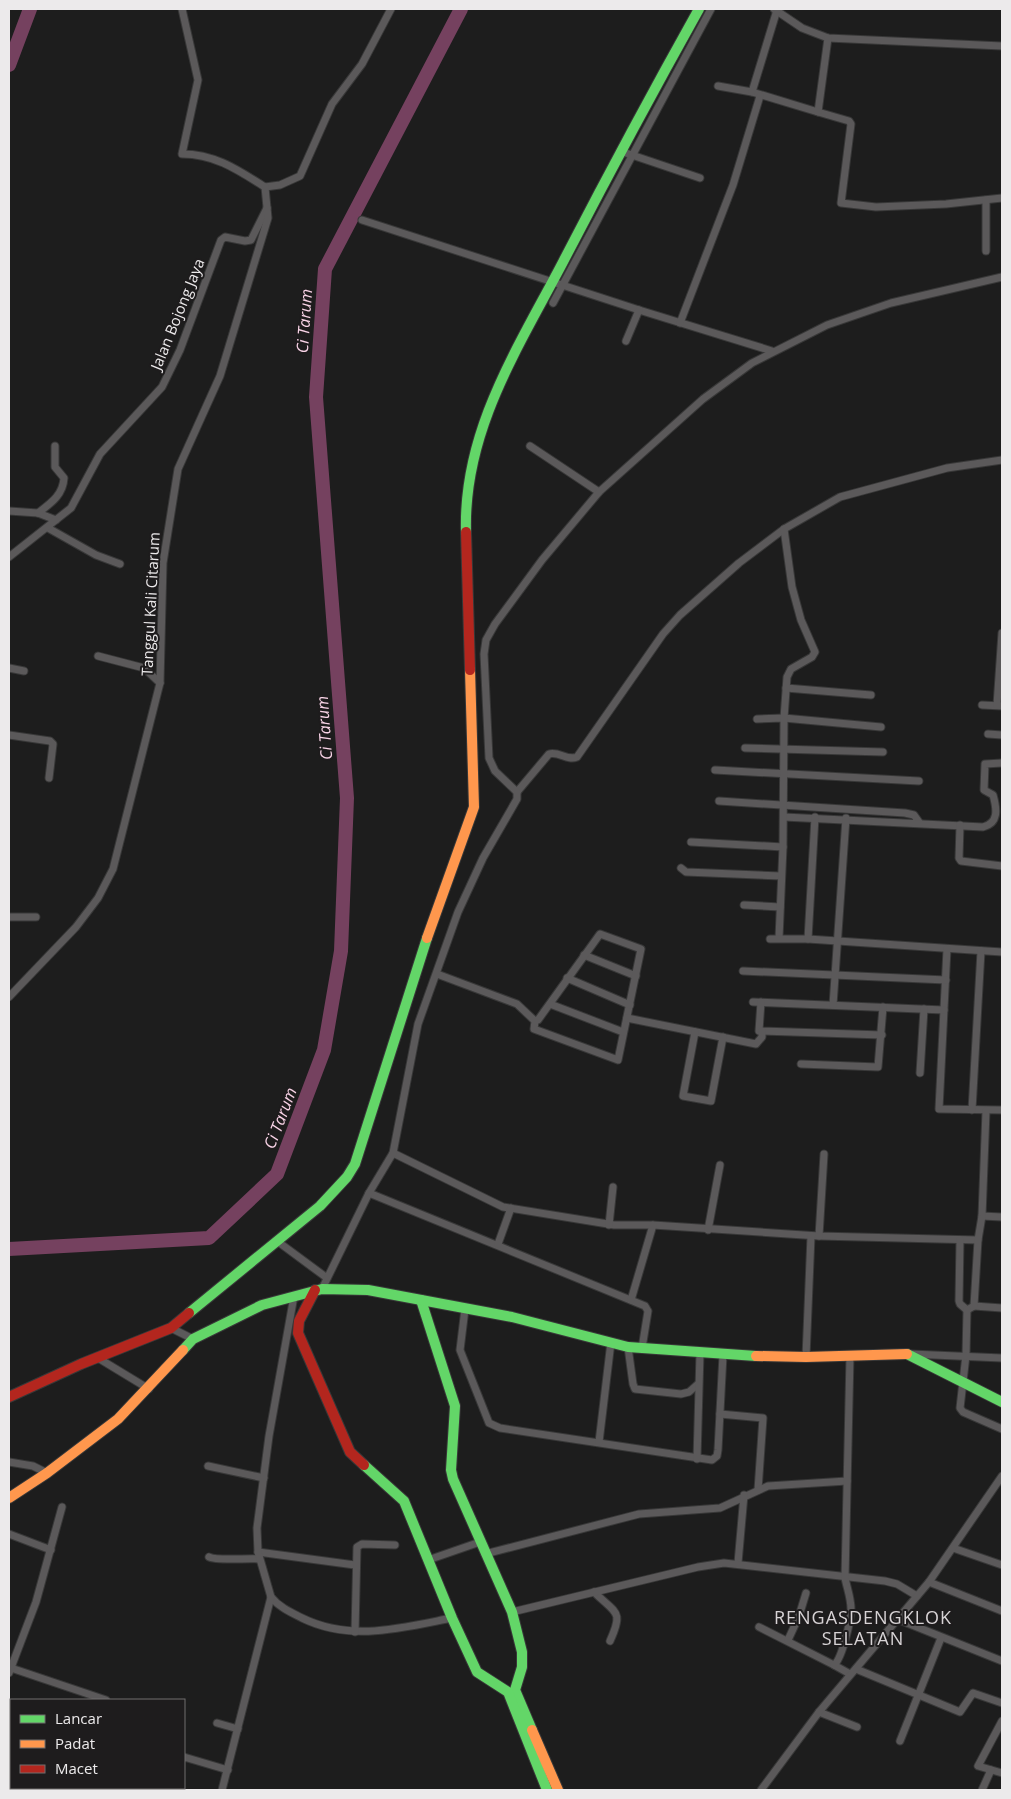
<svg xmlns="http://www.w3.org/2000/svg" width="1011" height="1799" viewBox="0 0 1011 1799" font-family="'Open Sans',sans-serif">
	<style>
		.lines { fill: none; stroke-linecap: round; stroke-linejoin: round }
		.river { stroke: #75415f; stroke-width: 14 }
		.street-casing { stroke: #383838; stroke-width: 9 }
		.fast-casing { stroke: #383838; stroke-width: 12 }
		.slow-casing { stroke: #383838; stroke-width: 12 }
		.jam-casing { stroke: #383838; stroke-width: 12 }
		.street { stroke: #5b595a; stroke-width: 7 }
		.fast { stroke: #63d668; stroke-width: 10 }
		.slow { stroke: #ff974d; stroke-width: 10 }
		.jam { stroke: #b3261e; stroke-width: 10 }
		.labels { text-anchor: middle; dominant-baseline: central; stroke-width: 4; stroke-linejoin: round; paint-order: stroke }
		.street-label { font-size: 15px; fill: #eceaeb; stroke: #1e1c1d }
		.water-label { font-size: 16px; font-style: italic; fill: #f9d4e7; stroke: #1e1c1d }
		.quarter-label { font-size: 18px; letter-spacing: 1px; fill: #d7d3d5; stroke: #1e1c1d }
	</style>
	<rect width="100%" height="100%" fill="#1d1d1d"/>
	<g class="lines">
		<g class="river">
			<polyline points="9,65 30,9"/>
			<polyline points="9,1249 209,1238 277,1174 324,1050 341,951 347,798 316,397 325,269 461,9"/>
		</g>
		<defs>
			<g id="street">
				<polyline points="774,9 802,28 828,38 1002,46"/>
				<polyline points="828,38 818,112 849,121 851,124 841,203 876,207 946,204 1002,198"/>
				<polyline points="718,86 752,92 818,112"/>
				<polyline points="752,92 777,10"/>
				<polyline points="620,151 700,178"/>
				<polyline points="265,187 280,185 300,176 332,104 362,64 391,9"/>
				<polyline points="986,200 986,251"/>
				<polyline points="362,220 639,310 772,351"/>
				<polyline points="553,303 711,9"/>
				<polyline points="680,323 733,185 760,96"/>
				<polyline points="626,341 639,310"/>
				<polyline points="530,446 599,492"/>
				<polyline points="9,511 38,513 56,520"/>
				<path d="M 38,513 C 51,503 63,495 64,478 L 55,467 L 55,446"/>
				<polyline points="48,528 96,555 120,564"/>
				<polyline points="9,557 71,508 100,454 162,387 180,350 221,240 225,237 245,241 251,240 267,208"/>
				<polyline points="98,656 144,668 160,683"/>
				<polyline points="9,668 24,671"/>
				<polyline points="786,688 871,695"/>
				<polyline points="982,705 1002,706"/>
				<polyline points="997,705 1002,633"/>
				<polyline points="757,719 784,718 881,727"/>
				<polyline points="988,734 1002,735"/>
				<polyline points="9,735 50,741 53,744 49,778"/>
				<polyline points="745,748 883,752"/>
				<polyline points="715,770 919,781"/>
				<path d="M 517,792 L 549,754 C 559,751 567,761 577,757 L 663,634 L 680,615 L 739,563 L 784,529 L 840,497 L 947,468 L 1002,460"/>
				<polyline points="719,801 905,813 914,815 919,822"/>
				<path d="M 784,817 L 983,827 C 999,823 997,809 993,795 L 984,790 L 985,764 L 1002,763"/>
				<polyline points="960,825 959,858 961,861 1002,866"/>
				<polyline points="691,842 783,847"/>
				<polyline points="681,868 686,872 781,876"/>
				<polyline points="744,905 780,907"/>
				<polyline points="9,917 36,917"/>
				<polyline points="779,938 783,847 784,718 787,677 791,669 812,657 815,652 801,620 792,587 784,529"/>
				<polyline points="770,939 808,939 1002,952"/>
				<polyline points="808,939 815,817"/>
				<polyline points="947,949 939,1109 1002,1110"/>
				<polyline points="584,955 636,976"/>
				<polyline points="743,971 946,980"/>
				<polyline points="437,974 517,1004 535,1021 538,1020 600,934 641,949 618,1060 534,1029 535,1021"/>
				<polyline points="567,978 630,1005"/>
				<path d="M 9,997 L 76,927 L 98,898 L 113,869 L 160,683 L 163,563 L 178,469 L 220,376 L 268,218 L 265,187 C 238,170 215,154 182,154 L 198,80 L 182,9"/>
				<polyline points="753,1002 944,1010"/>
				<polyline points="761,1002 759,1031 882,1035"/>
				<polyline points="550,1004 623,1032"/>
				<polyline points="833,1005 846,818"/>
				<polyline points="627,1018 756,1044 762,1037 762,1031"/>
				<polyline points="695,1032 683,1096 711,1101 723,1037"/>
				<polyline points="801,1064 878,1067 883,1007"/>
				<polyline points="920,1073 924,1009"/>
				<polyline points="972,1110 981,951"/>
				<polyline points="393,1153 503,1207 614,1225 653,1225 819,1236 978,1240"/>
				<polyline points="369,1193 645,1306 648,1311 642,1348"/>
				<polyline points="982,1216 1002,1217"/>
				<polyline points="609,1225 613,1187"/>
				<polyline points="708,1230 720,1165"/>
				<polyline points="819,1236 824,1154"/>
				<polyline points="960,1240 959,1301 960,1304 967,1310"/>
				<polyline points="277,1241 327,1278"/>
				<polyline points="498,1244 511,1208"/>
				<polyline points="322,1289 369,1193 393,1153 418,1024 458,912 483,858 517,799 517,792 495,771 489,758 484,654 486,640 495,624 542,560 599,492 703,399 752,363 827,325 891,303 1002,277"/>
				<polyline points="631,1300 653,1225"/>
				<polyline points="974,1306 1002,1308"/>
				<polyline points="465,1309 460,1350 489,1423 500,1428 712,1460 717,1456 718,1450 723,1355"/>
				<polyline points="967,1310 974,1306 978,1240 982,1216 986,1111"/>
				<polyline points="967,1310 966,1355 960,1408 963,1412 1002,1429"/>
				<polyline points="171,1328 193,1339"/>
				<polyline points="628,1347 633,1384 635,1389 681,1394 689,1392 698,1384"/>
				<polyline points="911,1354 1002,1358"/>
				<polyline points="806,1357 811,1236"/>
				<polyline points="98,1358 149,1389"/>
				<polyline points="720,1414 763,1418 758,1490"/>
				<polyline points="599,1442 611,1342"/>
				<polyline points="697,1459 700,1353"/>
				<polyline points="9,1462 33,1466 47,1473"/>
				<polyline points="208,1466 264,1478"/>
				<polyline points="9,1534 51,1550"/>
				<polyline points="953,1548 1002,1565"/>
				<polyline points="258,1552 355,1565"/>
				<polyline points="485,1554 639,1514 720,1508 768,1486 847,1481"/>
				<path d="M 209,1557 C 216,1561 248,1558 259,1559"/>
				<polyline points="428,1560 480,1542"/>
				<polyline points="738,1563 744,1495"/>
				<polyline points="929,1582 1002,1611"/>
				<path d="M 594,1592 C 616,1614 624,1610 610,1641"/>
				<path d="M 271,1597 C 279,1607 290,1612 302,1618 C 351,1642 401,1628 452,1618"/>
				<polyline points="512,1612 698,1567 724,1563 885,1581 897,1584 917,1596"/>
				<polyline points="897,1619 1002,1661"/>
				<polyline points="759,1627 834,1665"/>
				<polyline points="355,1632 357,1547 362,1544 395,1545"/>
				<polyline points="788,1640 799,1616 806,1593"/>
				<polyline points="11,1668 106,1700"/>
				<polyline points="856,1669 960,1712 973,1693 1002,1703"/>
				<polyline points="9,1673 36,1602 62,1507"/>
				<path d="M 850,1674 L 834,1665 C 842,1659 851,1620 851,1609 C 851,1598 847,1588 845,1578 L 850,1356"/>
				<polyline points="819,1712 857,1727"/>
				<polyline points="1002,1721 978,1766 1002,1773"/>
				<polyline points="217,1723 238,1729"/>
				<polyline points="9,1738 11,1738"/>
				<polyline points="900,1741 941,1638"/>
				<polyline points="184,1757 228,1770"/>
				<polyline points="222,1790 271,1597 258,1552 257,1528 269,1436 294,1296"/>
				<polyline points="761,1790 819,1712 929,1582 1002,1476"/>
				<polyline points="982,1790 991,1770"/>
			</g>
			<g id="fast">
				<path d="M 466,532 C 463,431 518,348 563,262 C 607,177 652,93 699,9"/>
				<polyline points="421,1300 455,1406 451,1470 453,1479 512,1612 522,1652 522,1667 515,1690 532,1730"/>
				<polyline points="189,1313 320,1206 347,1177 355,1164 427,938"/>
				<polyline points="183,1350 193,1339 262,1305 322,1289 368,1290 512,1317 628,1347 756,1356"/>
				<polyline points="907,1354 1002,1402"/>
				<polyline points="364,1465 404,1501 452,1618 477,1672 508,1692 547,1790"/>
			</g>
			<g id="slow">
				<polyline points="427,938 474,807 470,670"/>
				<polyline points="756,1356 806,1357 907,1354"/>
				<polyline points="9,1498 47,1473 118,1419 183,1350"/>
				<polyline points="532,1730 558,1790"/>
			</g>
			<g id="jam">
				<polyline points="466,532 470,670"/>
				<polyline points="315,1290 299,1321 298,1333 350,1452 364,1465"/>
				<polyline points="9,1397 81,1364 171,1328 189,1313"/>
			</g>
		</defs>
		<use href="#street" class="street-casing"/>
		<use href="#fast" class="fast-casing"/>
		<use href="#slow" class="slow-casing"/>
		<use href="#jam" class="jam-casing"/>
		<use href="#street" class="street"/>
		<use href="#fast" class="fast"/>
		<use href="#slow" class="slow"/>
		<use href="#jam" class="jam"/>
	</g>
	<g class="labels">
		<g class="street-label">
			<text transform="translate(177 314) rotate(-68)">Jalan Bojong Jaya</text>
			<text transform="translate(150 604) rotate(-87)">Tanggul Kali Citarum</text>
		</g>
		<g class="water-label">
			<text transform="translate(304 321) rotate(-86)">Ci Tarum</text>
			<text transform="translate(324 728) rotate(-94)">Ci Tarum</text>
			<text transform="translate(280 1118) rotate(-69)">Ci Tarum</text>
		</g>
		<g class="quarter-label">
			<text x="863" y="1617">RENGASDENGKLOK<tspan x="863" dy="21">SELATAN</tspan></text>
		</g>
	</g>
	<rect width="1011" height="1799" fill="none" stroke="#eceaeb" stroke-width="20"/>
	<rect x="10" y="1699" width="175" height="90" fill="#1e1c1d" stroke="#706e6f"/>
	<rect x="20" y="1715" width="25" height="8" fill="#63d668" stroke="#706e6f"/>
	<text x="55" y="1724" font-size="15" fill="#eceaeb">Lancar</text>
	<rect x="20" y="1740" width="25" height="8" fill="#ff974d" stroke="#706e6f"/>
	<text x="55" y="1749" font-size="15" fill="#eceaeb">Padat</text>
	<rect x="20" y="1765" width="25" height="8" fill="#b3261e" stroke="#706e6f"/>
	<text x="55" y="1774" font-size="15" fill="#eceaeb">Macet</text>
</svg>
